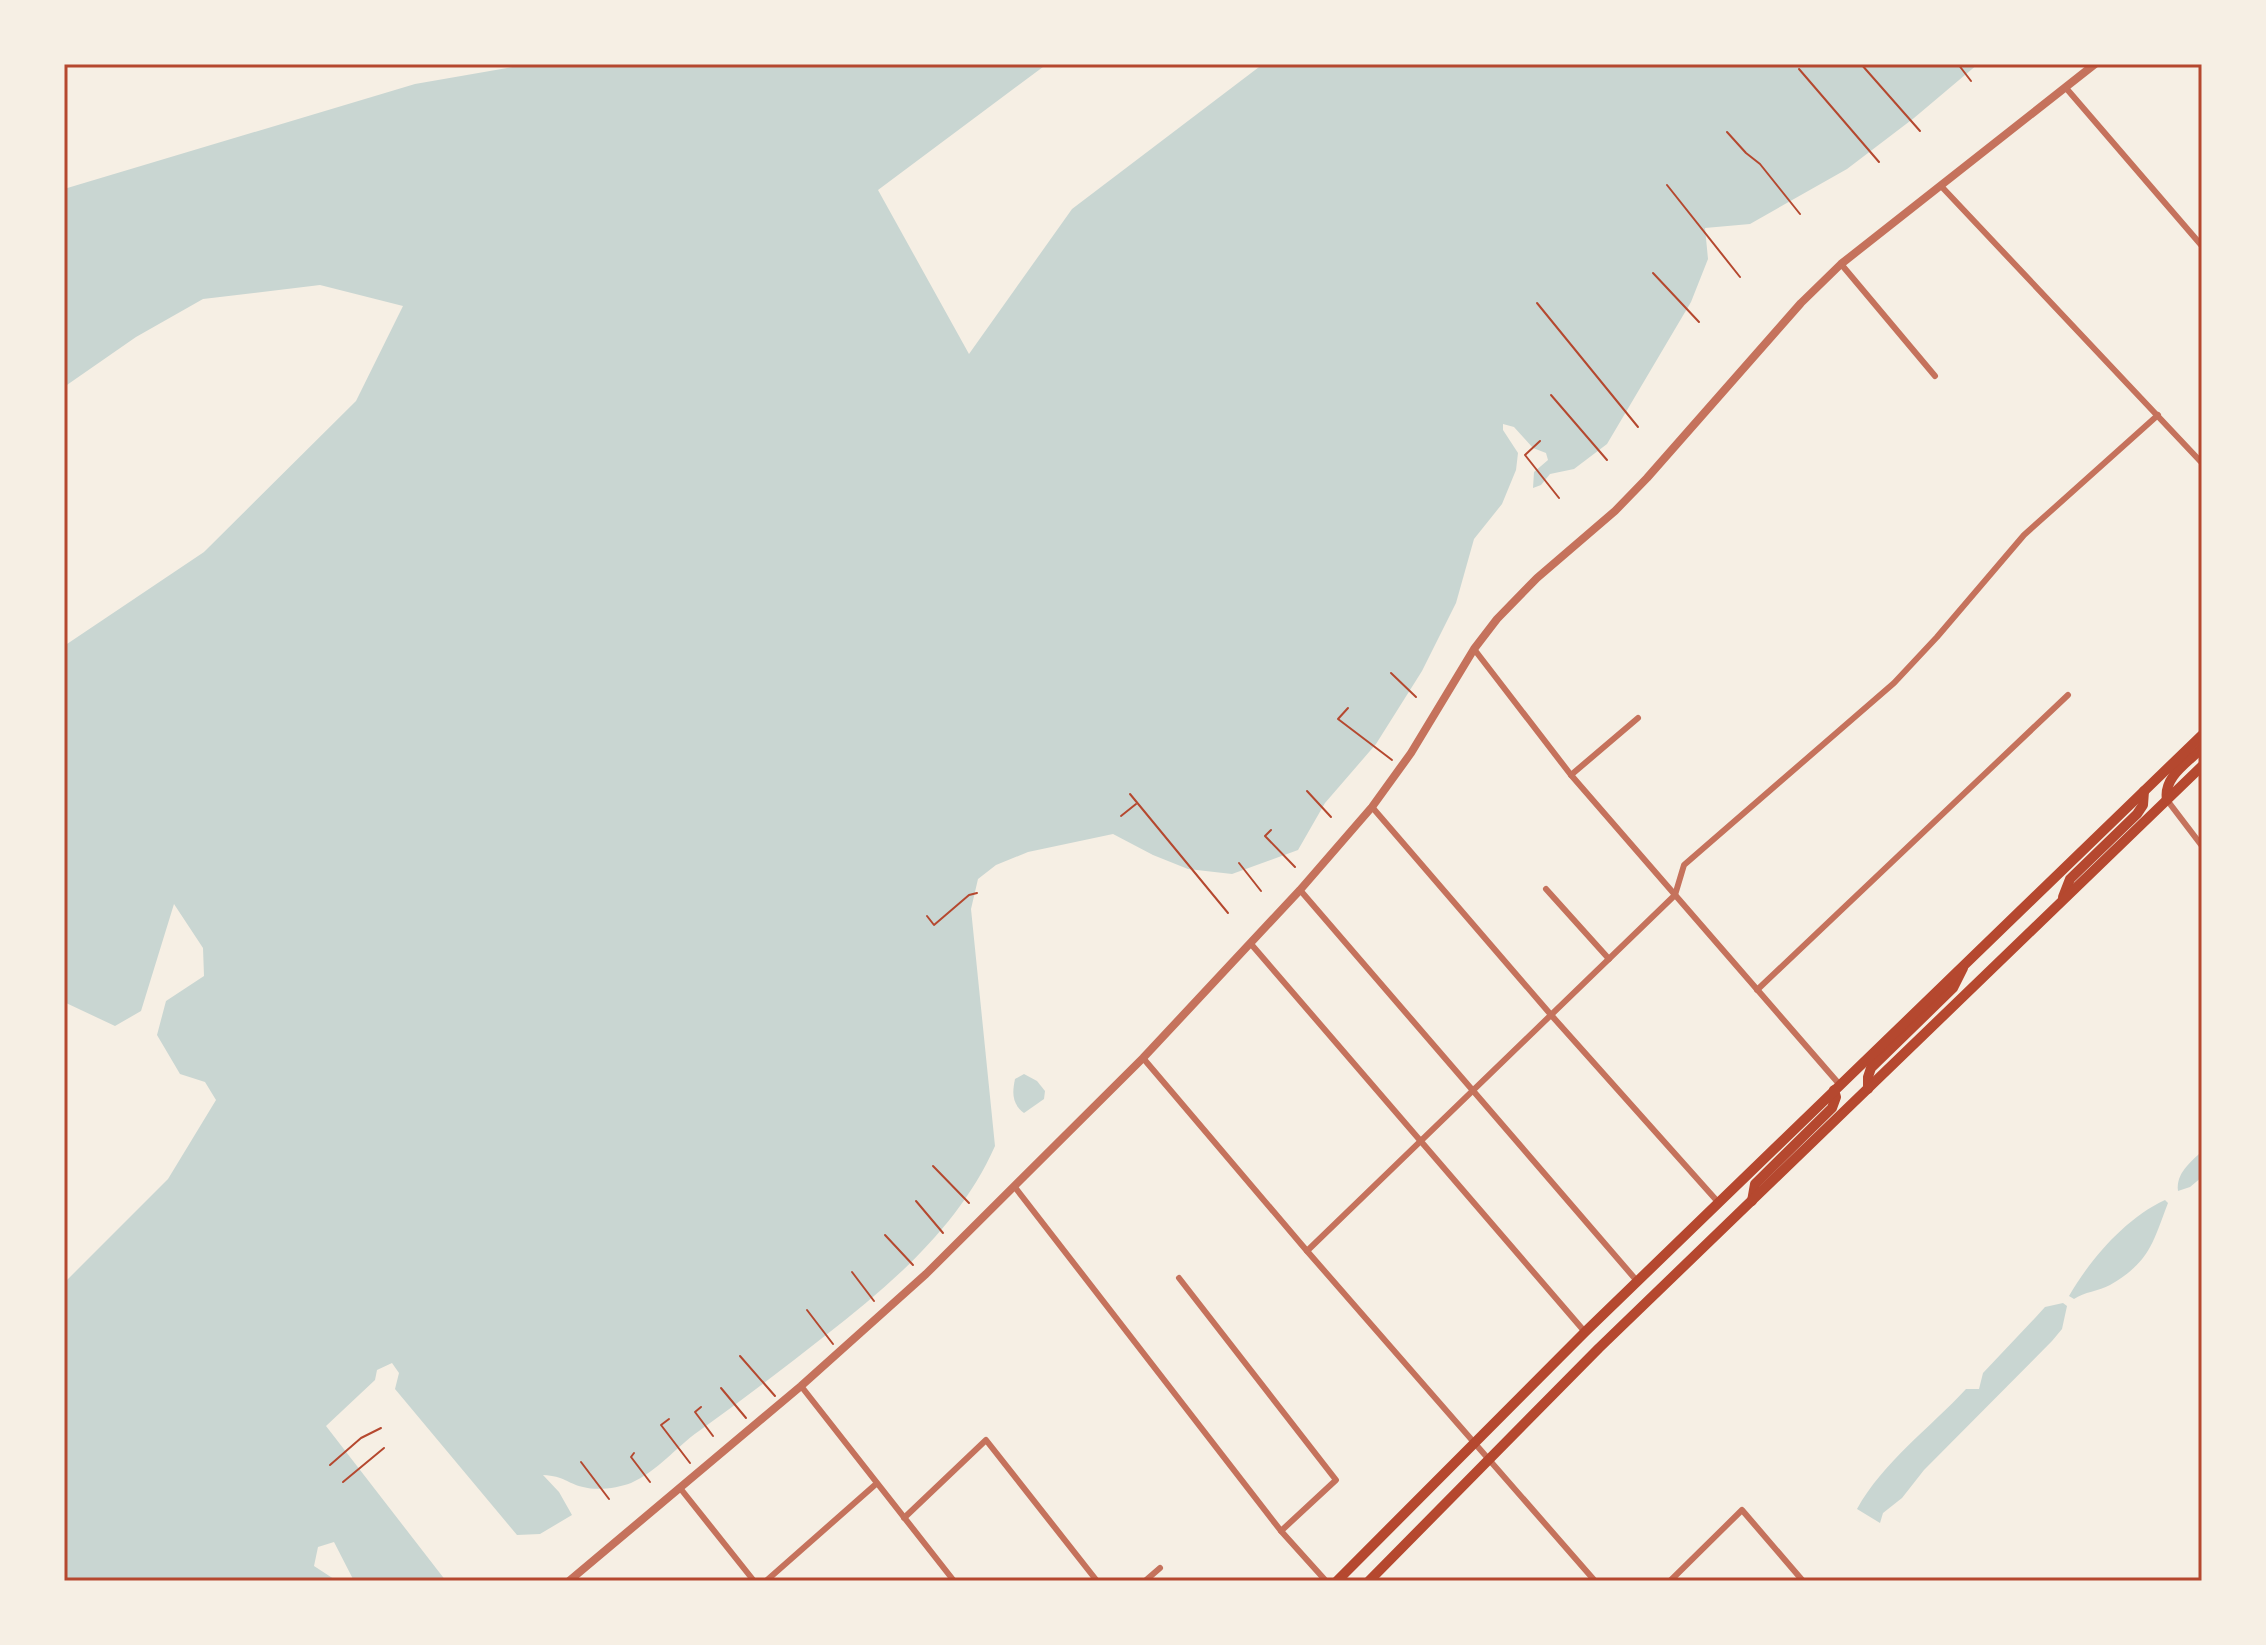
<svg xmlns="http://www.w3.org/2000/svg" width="2266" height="1645" viewBox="0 0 2266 1645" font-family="'Source Sans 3',sans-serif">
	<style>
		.water { fill: #c9d6d2 }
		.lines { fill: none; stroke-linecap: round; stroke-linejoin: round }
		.path { stroke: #b5482f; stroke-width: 2 }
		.minor { stroke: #c5725c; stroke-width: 6 }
		.tertiary { stroke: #c5725c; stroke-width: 8 }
		.primary { stroke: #b5482f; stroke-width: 10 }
		.neatline { fill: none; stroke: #b5482f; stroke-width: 3 }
	</style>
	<rect width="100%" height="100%" fill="#f6efe4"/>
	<g class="water">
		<path d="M 530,64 L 1047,64 L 878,190 L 969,354 L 1072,209 L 1263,64 L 1978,64 L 1914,118 L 1847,169 L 1750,224 L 1705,228 L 1708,259 L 1691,302 L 1607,444 L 1574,469 L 1550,474 L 1541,485 L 1533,488 L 1534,472 L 1548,460 L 1546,453 L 1533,448 L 1514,427 L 1503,424 L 1503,430 L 1518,453 L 1516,470 L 1502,504 L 1474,539 L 1456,603 L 1422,671 L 1376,744 L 1325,803 L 1298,850 L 1232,874 L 1188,869 L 1153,855 L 1113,834 L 1028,852 L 996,865 L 978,879 L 971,909 L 995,1146 C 960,1225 893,1283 826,1335 C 784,1368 742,1400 699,1431 C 676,1447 658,1471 631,1483 C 618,1488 597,1491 583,1487 C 566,1483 565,1476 543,1475 L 559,1492 L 572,1515 L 540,1534 L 517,1535 L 395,1389 L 399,1373 L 392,1363 L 377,1370 L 375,1380 L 326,1426 L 446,1581 L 354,1581 L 334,1542 L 318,1547 L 314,1566 L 337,1581 L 64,1581 L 64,1283 L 168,1179 L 216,1100 L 205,1082 L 180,1074 L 157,1035 L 166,1001 L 204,976 L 203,948 L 174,904 L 141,1011 L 115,1026 L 64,1002 L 64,646 L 204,552 L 356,401 L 403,306 L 320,285 L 203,299 L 136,337 L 64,387 L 64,189 L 415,84 Z"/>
		<path d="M 1024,1074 L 1037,1081 L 1045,1091 L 1044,1099 L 1024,1113 C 1012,1104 1012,1093 1015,1079 Z"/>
		<path d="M 2202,1151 L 2202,1177 L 2190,1187 L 2178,1191 C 2176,1173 2190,1163 2202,1151 Z"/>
		<path d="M 2165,1200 L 2168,1203 C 2153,1242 2150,1262 2110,1285 C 2099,1291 2084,1292 2074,1299 L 2069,1296 C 2091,1258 2126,1218 2165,1200 Z"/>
		<path d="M 2063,1303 L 2067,1306 L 2062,1329 L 2052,1341 L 1924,1470 L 1902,1498 L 1883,1513 L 1880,1523 L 1857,1509 C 1883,1462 1930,1428 1966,1389 L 1979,1389 L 1983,1373 L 2035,1318 L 2045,1307 Z"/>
	</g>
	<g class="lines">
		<g class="path">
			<polyline points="1861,64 1920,131"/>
			<polyline points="1958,64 1971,81"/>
			<polyline points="1799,69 1879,162"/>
			<polyline points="1727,132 1746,153 1760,164 1800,214"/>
			<polyline points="1667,185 1740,277"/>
			<polyline points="1653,273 1699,322"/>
			<polyline points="1537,303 1638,427"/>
			<polyline points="1551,395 1607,460"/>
			<polyline points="1540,441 1525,455 1559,498"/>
			<polyline points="1391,673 1416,697"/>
			<polyline points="1348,708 1338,719 1392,760"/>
			<polyline points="1307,791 1331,817"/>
			<polyline points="1130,794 1228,913"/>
			<polyline points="1121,816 1136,804"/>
			<polyline points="1271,830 1265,836 1295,867"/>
			<polyline points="1239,863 1261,891"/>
			<polyline points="927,916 934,925 969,895 977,893"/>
			<polyline points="933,1166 969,1203"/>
			<polyline points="916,1201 943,1233"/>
			<polyline points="885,1235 913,1265"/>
			<polyline points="852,1272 874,1301"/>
			<polyline points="807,1310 833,1344"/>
			<polyline points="740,1356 775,1396"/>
			<polyline points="721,1388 746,1418"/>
			<polyline points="701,1407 695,1412 713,1436"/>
			<polyline points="669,1419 661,1425 690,1463"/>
			<polyline points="634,1453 631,1457 650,1482"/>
			<polyline points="581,1462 609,1499"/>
			<polyline points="330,1465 361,1438 381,1428"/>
			<polyline points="343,1482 384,1448"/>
		</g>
		<g class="minor">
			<polyline points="2066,88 2202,246"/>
			<polyline points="1941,186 2202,463"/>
			<polyline points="1841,264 1935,376"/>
			<polyline points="1474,649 1571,775 1840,1085"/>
			<polyline points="1571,775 1638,718"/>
			<polyline points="2167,800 2202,846"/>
			<polyline points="1372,807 1552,1016 1718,1202"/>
			<polyline points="1546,889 1609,959"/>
			<polyline points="1300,890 1637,1281"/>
			<polyline points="1251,944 1585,1332"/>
			<polyline points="1757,990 2068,695"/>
			<polyline points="1143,1058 1307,1251 1595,1581"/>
			<polyline points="1014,1186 1281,1531 1326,1581"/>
			<polyline points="1307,1251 1675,895 1684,865 1894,683 1937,637 2024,535 2158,415"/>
			<polyline points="1179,1278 1336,1480 1281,1531"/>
			<polyline points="801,1386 954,1581"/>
			<polyline points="680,1488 754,1581"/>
			<polyline points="904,1518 986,1440 1097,1581"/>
			<polyline points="766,1581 876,1484"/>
			<polyline points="1145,1581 1160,1568"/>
			<polyline points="1670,1581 1742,1510 1803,1581"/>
		</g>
		<polyline class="tertiary" points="569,1581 801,1386 926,1274 1143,1058 1300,890 1372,807 1411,753 1474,649 1497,619 1537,578 1615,511 1647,478 1801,303 1841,264 2095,64"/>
		<g class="primary">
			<path d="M 2167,800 C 2163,777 2187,763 2202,748"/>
			<polyline points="2063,897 2070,879 2137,814 2143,805 2144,791"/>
			<polyline points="1868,1089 1868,1077 1871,1068 1953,988 1963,968"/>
			<polyline points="1752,1201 1755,1184 1832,1108 1836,1097 1834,1090"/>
			<polyline points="1337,1581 1585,1332 2202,735"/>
			<polyline points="1369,1581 1599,1348 2202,766"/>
		</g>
	</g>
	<rect width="2266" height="1645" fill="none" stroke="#f6efe4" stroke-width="132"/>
	<rect x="66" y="66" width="2134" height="1513" class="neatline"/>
</svg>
